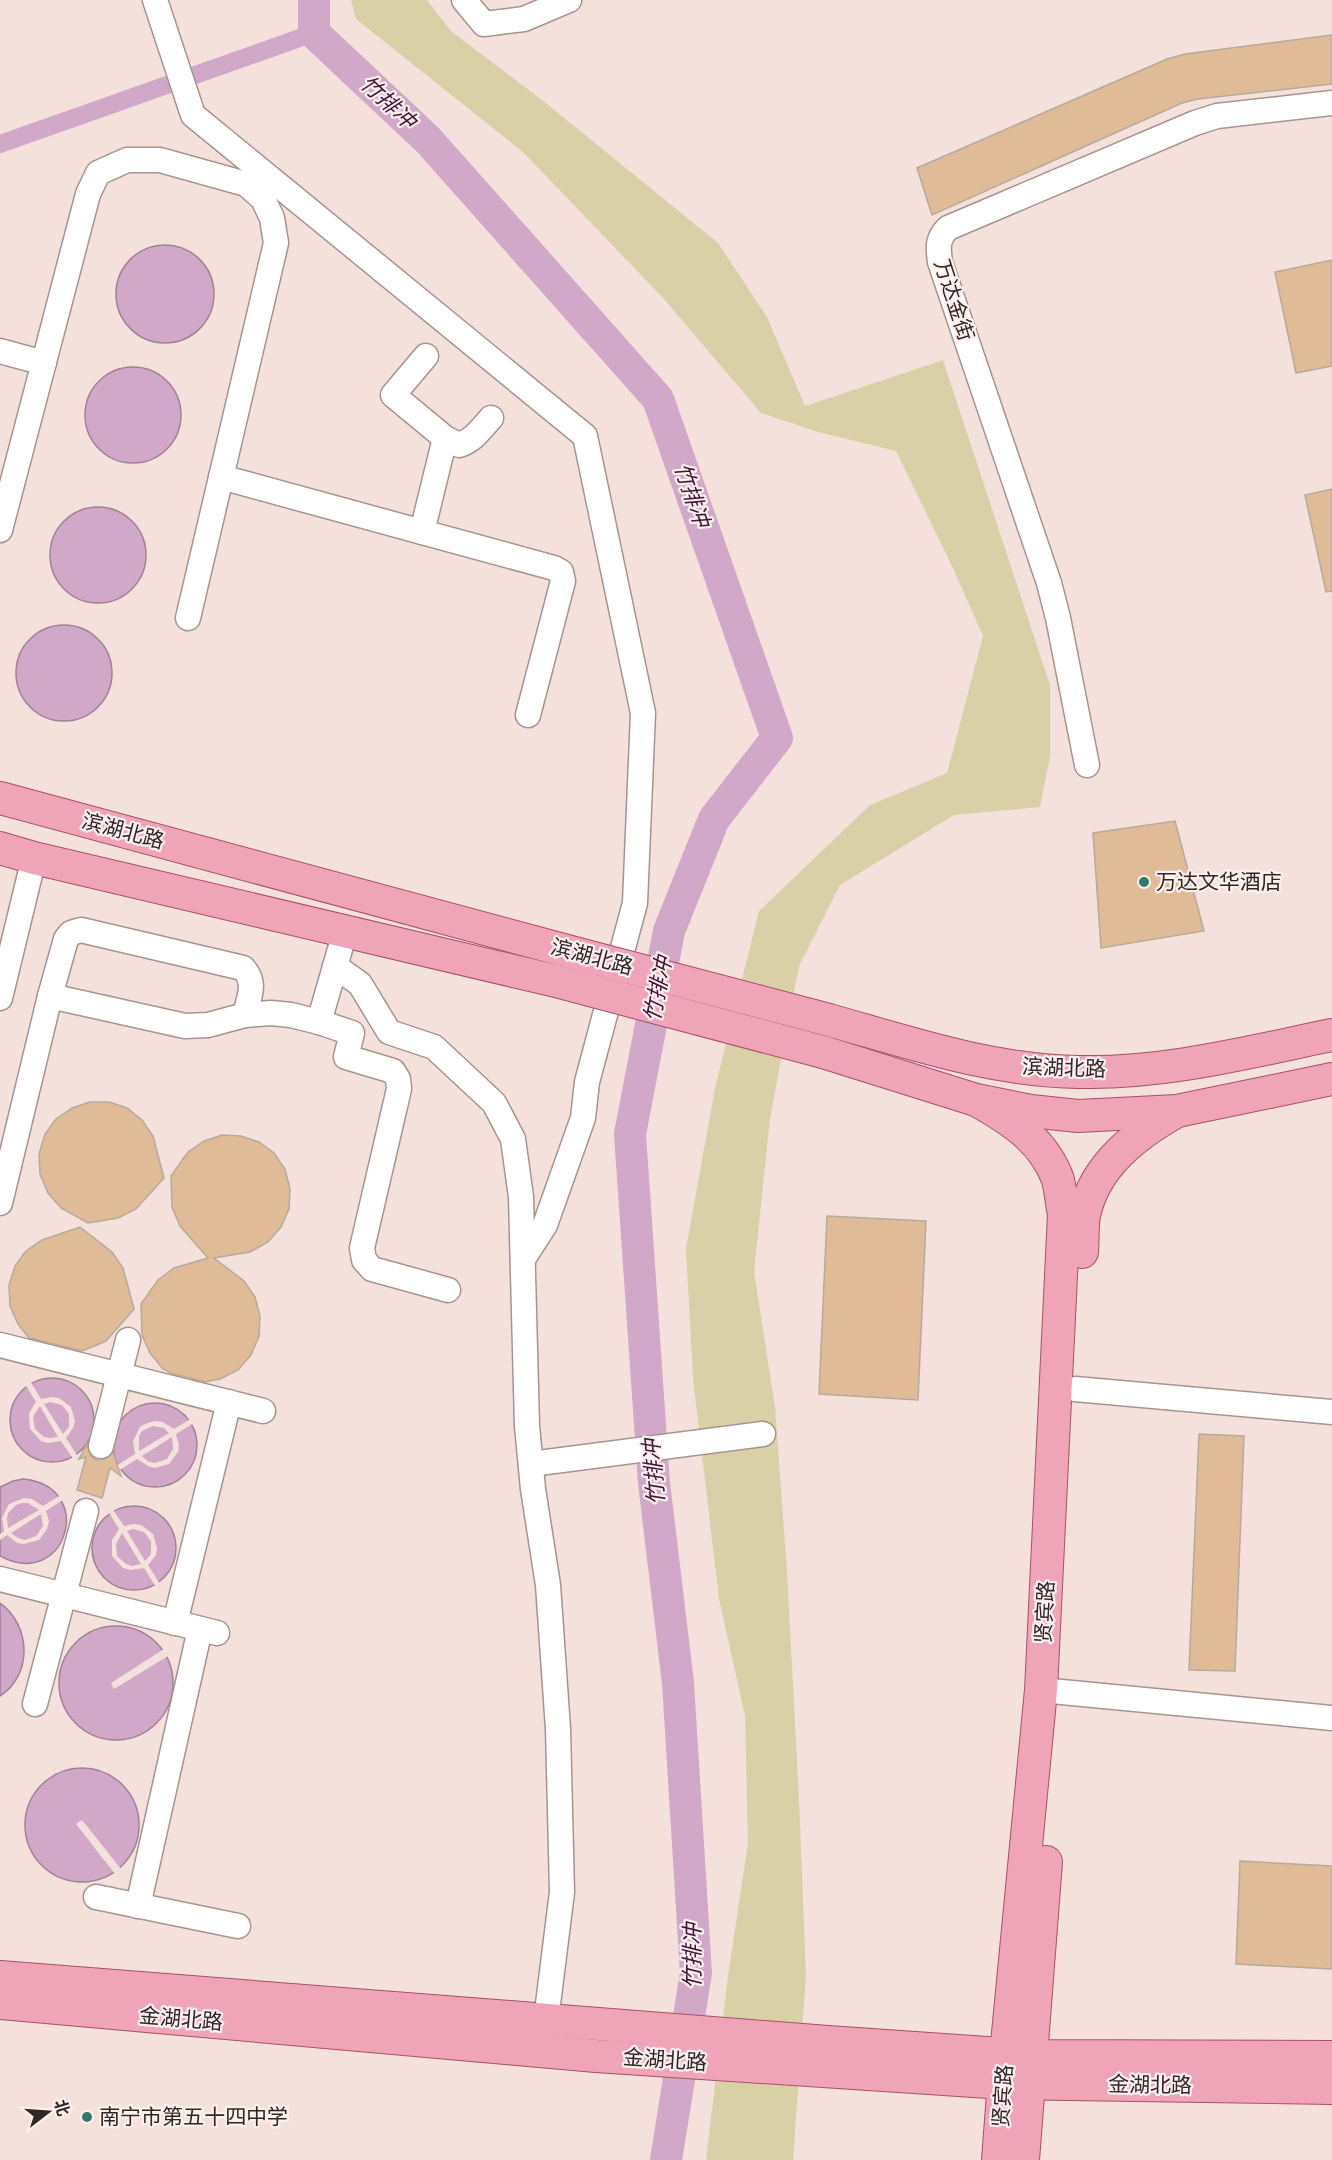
<svg xmlns="http://www.w3.org/2000/svg" width="1332" height="2160" viewBox="0 0 1332 2160" font-family="'Roboto Serif','Noto Sans SC',serif">
	<style>
		.green { fill: #dad0a7 }
		.water { fill: #d1a8c7; stroke: #a08196; stroke-width: 1.5 }
		.pier { fill: #f5e1dc; fill-rule: evenodd }
		.lines { fill: none; stroke-linecap: round; stroke-linejoin: round }
		.canal { stroke: #d1a8c7; stroke-width: 18 }
		.river { stroke: #d1a8c7; stroke-width: 32 }
		.building { fill: #e0bb97; stroke: #b7aa9d; stroke-width: 1.5 }
		.minor-casing { stroke: #a6948f; stroke-width: 27 }
		.major-casing { stroke: #a65166; stroke-width: 34 }
		.minor { stroke: #fff; stroke-width: 24 }
		.major { stroke: #f0a4b8; stroke-width: 32 }
		.major-bridge-casing { stroke: #a65166; stroke-width: 34; stroke-linecap: butt }
		.major-bridge { stroke: #f0a4b8; stroke-width: 32 }
		.poi-dot { fill: #317871; stroke: #fdf0ed; stroke-width: 2 }
		.labels { text-anchor: middle; dominant-baseline: central; stroke-width: 4.5; stroke-linejoin: round; paint-order: stroke }
		.street-label { font-size: 21px; fill: #2e2725; stroke: #fdf0ed }
		.poi-label { font-size: 21px; fill: #2e2725; stroke: #fdf0ed; text-anchor: start }
		.water-label { font-size: 22px; font-style: italic; fill: #45133c; stroke: #fdf0ed }
	</style>
	<rect width="100%" height="100%" fill="#f5e1dc"/>
	<polygon class="green" points="351,0 427,0 451,31 542,100 718,243 767,317 805,406 943,360 1050,685 1050,757 1040,807 954,815 840,885 799,966 770,1118 754,1272 775,1407 787,1572 799,1799 806,1975 793,2160 706,2160 728,1976 748,1843 745,1716 719,1599 693,1378 686,1249 715,1088 759,911 870,805 947,773 983,636 952,566 896,451 818,432 761,413 664,299 524,153 356,19"/>
	<g class="water">
		<circle cx="165" cy="294" r="49"/>
		<circle cx="133" cy="415" r="48"/>
		<circle cx="98" cy="555" r="48"/>
		<circle cx="64" cy="673" r="48"/>
		<circle cx="52" cy="1420" r="42"/>
		<circle cx="155" cy="1445" r="42"/>
		<path d="M 23,1479 C 98,1486 66,1592 0,1556 L 0,1487 L 13,1481 Z"/>
		<circle cx="134" cy="1548" r="42"/>
		<path d="M 0,1603 C 31,1625 33,1675 0,1696 Z"/>
		<circle cx="116" cy="1683" r="57"/>
		<circle cx="82" cy="1825" r="57"/>
	</g>
	<g class="pier">
		<path d="M 30,1381 L 41,1399 L 52,1397 L 59,1398 L 71,1407 L 75,1421 L 73,1428 L 66,1438 L 78,1457 L 74,1460 L 61,1441 L 48,1443 L 41,1441 L 30,1429 L 29,1413 L 36,1402 L 25,1384 ZM 50,1402 L 62,1405 L 69,1414 L 69,1427 L 63,1434 L 44,1404 ZM 40,1406 L 58,1437 L 50,1438 L 44,1437 L 35,1429 L 33,1417 Z"/>
		<path d="M 192,1418 L 194,1423 L 176,1434 L 179,1445 L 178,1452 L 169,1464 L 155,1468 L 148,1466 L 137,1459 L 118,1471 L 116,1466 L 135,1454 L 133,1441 L 140,1427 L 147,1423 L 155,1421 L 163,1422 L 174,1429 ZM 153,1426 L 164,1428 L 169,1433 L 139,1451 L 139,1436 L 142,1431 ZM 172,1437 L 173,1449 L 167,1459 L 155,1463 L 149,1462 L 142,1456 Z"/>
		<path d="M 61,1495 L 64,1499 L 46,1511 L 49,1521 L 47,1529 L 39,1540 L 24,1544 L 17,1543 L 7,1535 L 0,1540 L 0,1534 L 4,1531 L 2,1518 L 9,1504 L 24,1498 L 32,1499 L 43,1506 ZM 22,1503 L 28,1503 L 39,1510 L 8,1528 L 7,1519 L 8,1513 L 16,1505 ZM 41,1514 L 43,1526 L 36,1536 L 25,1540 L 18,1538 L 11,1533 Z"/>
		<path d="M 112,1508 L 124,1526 L 134,1524 L 141,1525 L 153,1534 L 157,1548 L 156,1555 L 148,1565 L 160,1584 L 156,1587 L 144,1568 L 131,1570 L 123,1568 L 112,1556 L 112,1540 L 119,1529 L 108,1511 ZM 133,1529 L 144,1532 L 151,1541 L 151,1554 L 145,1561 L 127,1531 ZM 122,1533 L 141,1564 L 132,1566 L 126,1564 L 117,1556 L 116,1544 Z"/>
		<polygon points="164,1649 168,1656 114,1689 111,1683"/>
		<polygon points="82,1820 121,1869 115,1874 76,1824"/>
	</g>
	<g class="lines">
		<polyline class="canal" points="0,144 314,33"/>
		<polyline class="river" points="314,0 314,33 428,140 658,399 777,738 714,819 669,931 630,1134 654,1483 678,1683 696,1973 666,2160"/>
	</g>
	<g class="building">
		<polygon points="1332,35 1332,84 1198,99 1182,103 932,215 917,168 1167,59 1185,54"/>
		<polygon points="1332,260 1332,366 1296,373 1275,272"/>
		<polygon points="1332,489 1332,591 1326,592 1305,495"/>
		<polygon points="1175,821 1204,931 1101,948 1093,833"/>
		<polygon points="90,1102 109,1102 127,1108 142,1120 153,1136 164,1178 136,1209 118,1218 88,1223 61,1208 48,1193 40,1174 39,1154 45,1134 56,1119 72,1108"/>
		<polygon points="222,1135 241,1136 259,1142 274,1153 285,1169 290,1189 289,1209 281,1227 268,1242 250,1252 214,1258 244,1281 255,1297 260,1316 259,1336 251,1355 238,1370 220,1379 205,1382 171,1373 163,1369 150,1353 142,1335 141,1304 158,1280 174,1268 208,1258 180,1226 172,1207 171,1176 188,1152 204,1141"/>
		<polygon points="827,1216 926,1221 918,1400 819,1394"/>
		<polygon points="80,1227 112,1252 123,1268 134,1309 106,1341 82,1351 29,1338 18,1324 10,1306 9,1285 15,1266 26,1251 42,1240"/>
		<polygon points="1199,1434 1244,1436 1235,1671 1189,1670"/>
		<polygon points="87,1444 91,1456 97,1460 105,1459 113,1452 121,1476 110,1468 102,1498 77,1490 86,1457 79,1459"/>
		<polygon points="1240,1861 1332,1866 1332,1969 1236,1964"/>
	</g>
	<g class="lines">
		<defs>
			<g id="minor">
				<polyline points="155,0 193,115 585,436 643,713 635,903 587,1082 583,1118 545,1225 523,1259"/>
				<polyline points="464,0 484,24 524,19 569,0"/>
				<polyline points="0,351 44,363"/>
				<path d="M 426,356 L 393,395 L 445,438 L 459,445 C 473,441 481,429 491,418"/>
				<polyline points="221,477 554,568 561,572 563,581 528,715"/>
				<polyline points="0,530 88,194 98,173 127,160 160,160 246,184 263,199 272,218 276,243 188,618"/>
				<polyline points="422,532 445,438"/>
				<path d="M 1087,765 L 1058,618 L 1049,583 L 940,262 C 938,247 937,239 948,228 L 1195,123 L 1217,116 L 1332,103"/>
				<polyline points="335,966 360,984 389,1032 434,1047 494,1103 513,1139 521,1197 527,1426 533,1489 548,1585 558,1729 562,1892 546,2020"/>
				<path d="M 50,996 L 66,939 L 71,933 L 81,930 L 243,968 C 257,983 249,996 245,1015"/>
				<polyline points="0,998 34,858"/>
				<polyline points="319,1022 352,1033 346,1057 393,1071 398,1079 399,1089 362,1248 364,1260 372,1269 448,1290"/>
				<polyline points="0,1203 50,996 185,1026 208,1025 245,1015 271,1013 291,1015 319,1022 345,932"/>
				<polyline points="0,1345 263,1411"/>
				<polyline points="1075,1389 1332,1412"/>
				<polyline points="101,1446 128,1340"/>
				<polyline points="531,1464 763,1434"/>
				<polyline points="0,1579 217,1633"/>
				<polyline points="175,1623 229,1402"/>
				<polyline points="1041,1690 1332,1718"/>
				<polyline points="35,1704 86,1511"/>
				<polyline points="96,1897 238,1926"/>
				<polyline points="138,1906 200,1629"/>
			</g>
			<g id="major">
				<polyline points="0,798 567,951"/>
				<polyline points="0,848 34,858 556,981"/>
				<path d="M 829,1020 C 911,1043 993,1071 1079,1072 C 1165,1074 1249,1052 1332,1035"/>
				<polyline points="823,1052 976,1100 1031,1111 1078,1116 1177,1111 1332,1079"/>
				<path d="M 976,1100 C 1010,1119 1042,1139 1057,1177 C 1061,1188 1061,1202 1064,1214 L 1041,1690 L 1006,2054 L 998,2160"/>
				<path d="M 1082,1252 C 1083,1240 1082,1227 1084,1215 C 1095,1165 1135,1135 1177,1111"/>
				<polyline points="0,1977 828,2042 1031,2056 1332,2057"/>
				<polyline points="0,2003 596,2056 1004,2083 1332,2088"/>
				<polyline points="1023,2160 1046,1862"/>
			</g>
		</defs>
		<use href="#minor" class="minor-casing"/>
		<use href="#major" class="major-casing"/>
		<use href="#minor" class="minor"/>
		<use href="#major" class="major"/>
		<defs>
			<g id="major-bridge">
				<polyline points="567,951 829,1020"/>
				<polyline points="556,981 823,1052"/>
			</g>
		</defs>
		<use href="#major-bridge" class="major-bridge-casing"/>
		<use href="#major-bridge" class="major-bridge"/>
	</g>
	<g class="poi-dot">
		<circle cx="1144" cy="882" r="6"/>
		<circle cx="87" cy="2117" r="6"/>
	</g>
	<g class="labels">
		<g class="street-label">
			<text transform="translate(954 300) rotate(72)">万达金街</text>
			<text transform="translate(123 831) rotate(15)">滨湖北路</text>
			<text transform="translate(592 957) rotate(15)">滨湖北路</text>
			<text transform="translate(1064 1068) rotate(2)">滨湖北路</text>
			<text transform="translate(1045 1612) rotate(-87)">贤宾路</text>
			<text transform="translate(181 2019) rotate(5)">金湖北路</text>
			<text transform="translate(665 2060) rotate(4)">金湖北路</text>
			<text transform="translate(1150 2085) rotate(1)">金湖北路</text>
			<text transform="translate(1003 2096) rotate(-86)">贤宾路</text>
		</g>
		<g class="poi-label">
			<text x="1156" y="882">万达文华酒店</text>
			<text x="99" y="2117">南宁市第五十四中学</text>
		</g>
		<g class="water-label">
			<text transform="translate(388 102) rotate(43)">竹排冲</text>
			<text transform="translate(692 495) rotate(71)">竹排冲</text>
			<text transform="translate(658 989) rotate(-79)">竹排冲</text>
			<text transform="translate(654 1472) rotate(-95)">竹排冲</text>
			<text transform="translate(692 1956) rotate(-90)">竹排冲</text>
		</g>
	</g>
	<g transform="translate(48 2112) rotate(73)" stroke="#fdf0ed" stroke-width="4.5" paint-order="stroke">
	<path d="M0-4.5L10 22L0 15L-10 22Z" fill="#2e2725"/>
	<text y="-9" font-size="16" font-weight="bold" text-anchor="middle" fill="#2e2725">北</text>
	</g>
</svg>
